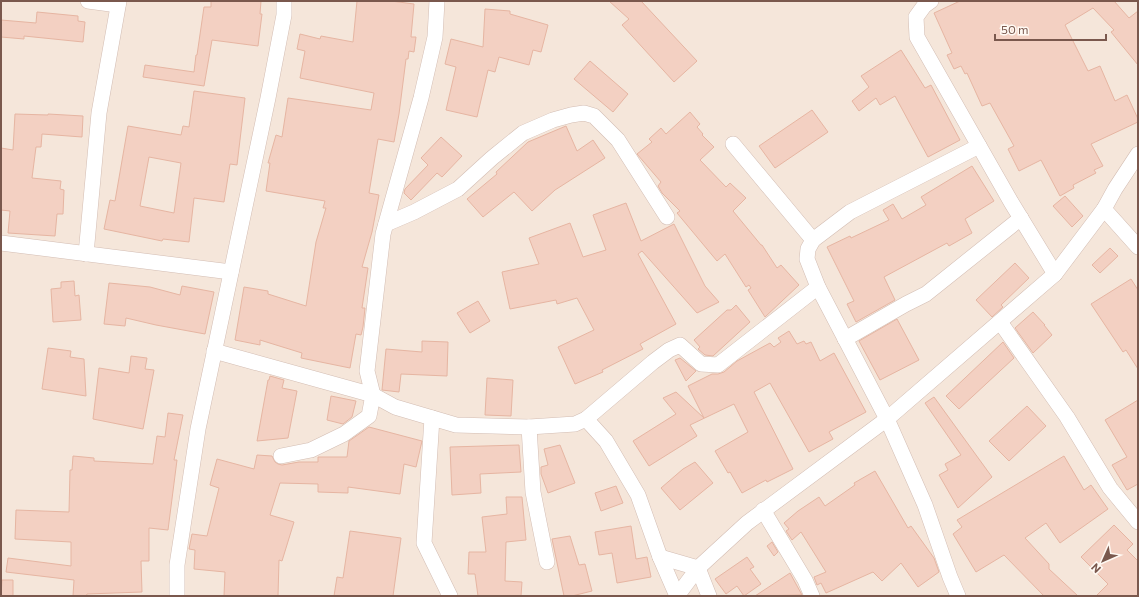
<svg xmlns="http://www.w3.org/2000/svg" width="1139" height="597" viewBox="0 0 1139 597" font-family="Commissioner,sans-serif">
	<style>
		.residential { fill: #f5e6da }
		.building { fill: #f3d0c2; stroke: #e6b5a2; fill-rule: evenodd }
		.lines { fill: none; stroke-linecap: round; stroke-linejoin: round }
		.minor-casing { stroke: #d3bdb3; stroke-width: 16 }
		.minor { stroke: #fff; stroke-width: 15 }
	</style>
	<rect width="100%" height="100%" fill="#fdf4ec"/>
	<rect class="residential" x="1" y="1" width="1137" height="595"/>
	<g class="building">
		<polygon points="211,1 261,1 260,14 262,14 258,46 212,40 204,86 143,77 145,65 194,72 196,55 197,55 204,7 211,7"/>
		<polygon points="357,1 391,1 414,4 411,37 416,37 414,52 409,51 408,59 406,59 399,114 394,142 378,139 369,193 379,195 372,232 362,267 368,268 362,308 365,308 363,327 361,335 356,334 350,368 301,358 302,353 260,340 260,345 235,340 244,287 268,291 268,294 306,306 316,242 326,208 323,208 325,201 266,191 270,163 268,163 276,135 282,137 288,98 371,110 374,93 300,78 305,51 297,49 300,34 320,39 321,36 353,42"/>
		<polygon points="609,1 641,1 697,61 674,82 622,25 629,19"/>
		<polygon points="960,1 1114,1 1129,18 1138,11 1138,65 1111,32 1114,30 1093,8 1065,25 1088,71 1100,66 1115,101 1127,95 1138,119 1138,122 1091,144 1103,166 1094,170 1096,173 1073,185 1074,188 1060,196 1041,160 1019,171 1008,149 1014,146 990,103 982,106 967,73 965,74 961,66 954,69 947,55 952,53 934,13"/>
		<polygon points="485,9 510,11 510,14 548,25 541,52 533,50 529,65 499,57 495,72 488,70 477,117 446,110 456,67 445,64 451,39 483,47"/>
		<polygon points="37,12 78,16 78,21 85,22 83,42 24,36 24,39 1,37 1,20 36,23"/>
		<polygon points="901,50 925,88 931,85 960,140 928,157 895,96 880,105 876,98 859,111 852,101 869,87 861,76"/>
		<polygon points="590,61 628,94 613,112 574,79"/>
		<path d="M 194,91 L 245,98 L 237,165 L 230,164 L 224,202 L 194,198 L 189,242 L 163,239 L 162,241 L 104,229 L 110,200 L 115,201 L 128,126 L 181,135 L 183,126 L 189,127 ZM 149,157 L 181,163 L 174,213 L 140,206 Z"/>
		<polygon points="812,110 828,132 775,168 759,146"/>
		<polygon points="690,112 700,124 697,127 703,134 702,135 714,147 700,160 726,187 730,183 746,198 733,211 761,245 762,245 777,268 781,265 799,285 765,317 748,290 751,288 749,285 746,287 725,254 717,261 677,213 680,211 662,193 658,186 661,182 637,154 652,142 649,139 661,128 666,134"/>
		<polygon points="15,114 48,115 48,114 83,116 82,137 42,134 41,147 36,147 32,178 61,181 60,189 64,190 63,214 57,214 55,236 8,233 10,211 1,210 1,148 13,150"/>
		<polygon points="566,126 577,151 593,140 605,158 555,190 532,211 514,192 483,217 467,199 497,174 496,172 528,142"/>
		<polygon points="441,137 462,156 442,177 437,173 411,200 404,193 405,189 428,165 421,158"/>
		<polygon points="972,166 994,201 965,219 972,233 949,246 947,243 884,277 895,300 856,322 847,304 854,301 827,247 850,236 851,238 889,220 883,210 893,204 902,219 926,205 921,197"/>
		<polygon points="1065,196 1083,216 1072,227 1053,206"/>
		<polygon points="626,203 641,241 674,224 705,286 719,302 697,313 642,251 638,254 676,324 640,344 643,349 602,370 603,372 575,384 558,347 594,330 577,298 557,304 556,300 510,309 502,272 539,264 529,238 570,223 583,257 606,250 593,215"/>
		<polygon points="1110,248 1118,256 1100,273 1092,265"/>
		<polygon points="1015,263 1029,278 1001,305 1003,307 992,317 976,300"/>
		<polygon points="1131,279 1138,290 1138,369 1126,350 1123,352 1091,304"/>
		<polygon points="74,281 75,296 79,295 81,320 53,322 51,289 61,288 61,282"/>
		<polygon points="109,283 150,287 180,295 182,286 214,292 205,334 156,325 126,318 125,326 104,324"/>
		<polygon points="478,301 490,321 470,333 457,313"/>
		<polygon points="736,305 750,322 713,356 705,355 698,349 700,347 694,340 727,310 731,310"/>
		<polygon points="1033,312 1045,325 1044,325 1052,335 1033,353 1015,328"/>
		<polygon points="897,319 919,360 880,380 859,341"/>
		<polygon points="789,331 797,344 804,341 806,344 811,342 820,361 834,353 866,412 829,432 833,439 809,452 770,383 754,392 793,469 767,482 766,480 742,493 730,472 728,473 715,451 748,432 734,404 690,425 697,436 649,466 633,441 676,414 663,398 676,392 704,418 688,386 712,374 718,374 724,372 737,361 770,343 774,347 781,342 778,338"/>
		<polygon points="422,341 448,342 447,376 401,374 399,392 382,390 386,349 422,352"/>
		<polygon points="1003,342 1014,358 959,409 946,396"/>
		<polygon points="48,348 71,351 70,357 84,359 86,396 42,389"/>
		<polygon points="131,356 147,358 145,369 154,370 143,429 93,419 99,368 129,373"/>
		<polygon points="680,358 696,371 686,381 675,360"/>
		<polygon points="270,376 284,380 282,388 297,391 288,438 257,441 268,380 269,380"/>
		<polygon points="487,378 513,380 511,416 485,415"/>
		<polygon points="331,396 356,401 352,417 343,424 327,420"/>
		<polygon points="934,397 992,477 958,508 939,475 948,470 945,464 961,455 925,403"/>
		<polygon points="1138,400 1138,484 1127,490 1112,465 1127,457 1105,420"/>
		<polygon points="1027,406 1046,426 1009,461 989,441"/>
		<polygon points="168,413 183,415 174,460 177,460 168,530 149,528 149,561 141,561 142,592 87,594 86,596 73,596 74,580 6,572 8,558 71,566 71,542 15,539 16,510 69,512 70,470 72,470 73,456 94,458 94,461 153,464 157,436 165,437"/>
		<polygon points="369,427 422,441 416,467 404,464 400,494 348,487 348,493 318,492 318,484 280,483 270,515 294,522 282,561 279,560 278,596 224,596 225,572 194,569 195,550 189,549 192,534 207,536 219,488 210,485 217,459 254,469 257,455 272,456 275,462 278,464 282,465 299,462 318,462 318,457 347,457 349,441"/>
		<polygon points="519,445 521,472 480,474 481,493 452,495 450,447"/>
		<polygon points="560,445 575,483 548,493 541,474 541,467 548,465 544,449"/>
		<polygon points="1064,456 1084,490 1091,485 1108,509 1060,543 1046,523 1025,538 1049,564 1049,569 1078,596 1044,596 1004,555 976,572 953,534 962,527 957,520"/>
		<polygon points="695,462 713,483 680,510 661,488 683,469"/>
		<polygon points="875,471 908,528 911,526 934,558 939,572 918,587 901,563 882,581 873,572 826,593 821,583 817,585 814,577 826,572 801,532 792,540 786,531 789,529 784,523 798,511 819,497 825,506 855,485 854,483"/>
		<polygon points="616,486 623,503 601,511 595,493"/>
		<polygon points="506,497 522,497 526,540 506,542 505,581 522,582 521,596 478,596 475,574 468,574 469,552 486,552 482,517 507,514"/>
		<polygon points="1114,525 1133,544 1127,550 1138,561 1138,596 1096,596 1108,584 1081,557"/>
		<polygon points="631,526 636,559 647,557 651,577 617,583 612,553 599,555 595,532"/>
		<polygon points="350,531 401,538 393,596 334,596 337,577 343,578"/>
		<polygon points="570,536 579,565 585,564 592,591 572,596 564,596 552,539"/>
		<polygon points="772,542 778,552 774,556 767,546"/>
		<polygon points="747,557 754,567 750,569 761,584 744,596 737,586 726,594 715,579"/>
		<polygon points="790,573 802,595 755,596"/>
		<polygon points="2,580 13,580 13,596 1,596"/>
	</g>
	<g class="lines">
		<defs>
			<g id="minor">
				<polyline points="88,1 118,5"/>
				<polyline points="931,1 924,6 916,17 917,37 1011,202 1055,274"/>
				<polyline points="733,144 813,240"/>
				<polyline points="1104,209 1138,247"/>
				<polyline points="386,224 414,212 458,189 492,158 523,133 553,120 571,115 584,113 594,116 618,140 667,217"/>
				<polyline points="1,243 231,272"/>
				<polyline points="86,254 99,113 119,1"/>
				<polyline points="1000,322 1067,417 1110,488 1138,522"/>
				<polyline points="845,339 906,304 926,294 1021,218"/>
				<polyline points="214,351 373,395 367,371 383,234 421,98 435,37 437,1"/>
				<polyline points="432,418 424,543 450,596"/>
				<polyline points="586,419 653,362 669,350 680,345 701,364 718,365 818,287"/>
				<polyline points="529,427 533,492 547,562"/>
				<polyline points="281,456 311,450 344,434 369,416 373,395 395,407 456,425 529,427 575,424 586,419 606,441 638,495 660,557 677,596"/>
				<polyline points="763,510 805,580 812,596"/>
				<polyline points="660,557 698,568 709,596"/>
				<polyline points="177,596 177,565 198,429 268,98 284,15 284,1"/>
				<polyline points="677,596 698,568 747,523 887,419 1055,274 1104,209 1115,189 1138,154"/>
				<polyline points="958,596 950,577 925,505 887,419 818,287 807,259 808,249 813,240 850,212 979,146"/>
			</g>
		</defs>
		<use href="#minor" class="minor-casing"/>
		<use href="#minor" class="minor"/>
	</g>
	<rect width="1139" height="597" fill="none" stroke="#7a584d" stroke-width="4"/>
	<g transform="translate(1103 561) rotate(225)" stroke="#fff9f3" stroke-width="3" paint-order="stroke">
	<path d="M0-3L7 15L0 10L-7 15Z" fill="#7a584d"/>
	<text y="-6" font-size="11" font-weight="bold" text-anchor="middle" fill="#7a584d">N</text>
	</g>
	<path d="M995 34v6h111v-6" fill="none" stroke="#7a584d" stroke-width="2"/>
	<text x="1001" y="34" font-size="12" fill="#7a584d" stroke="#fff9f3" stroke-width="3" paint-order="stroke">50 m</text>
</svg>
